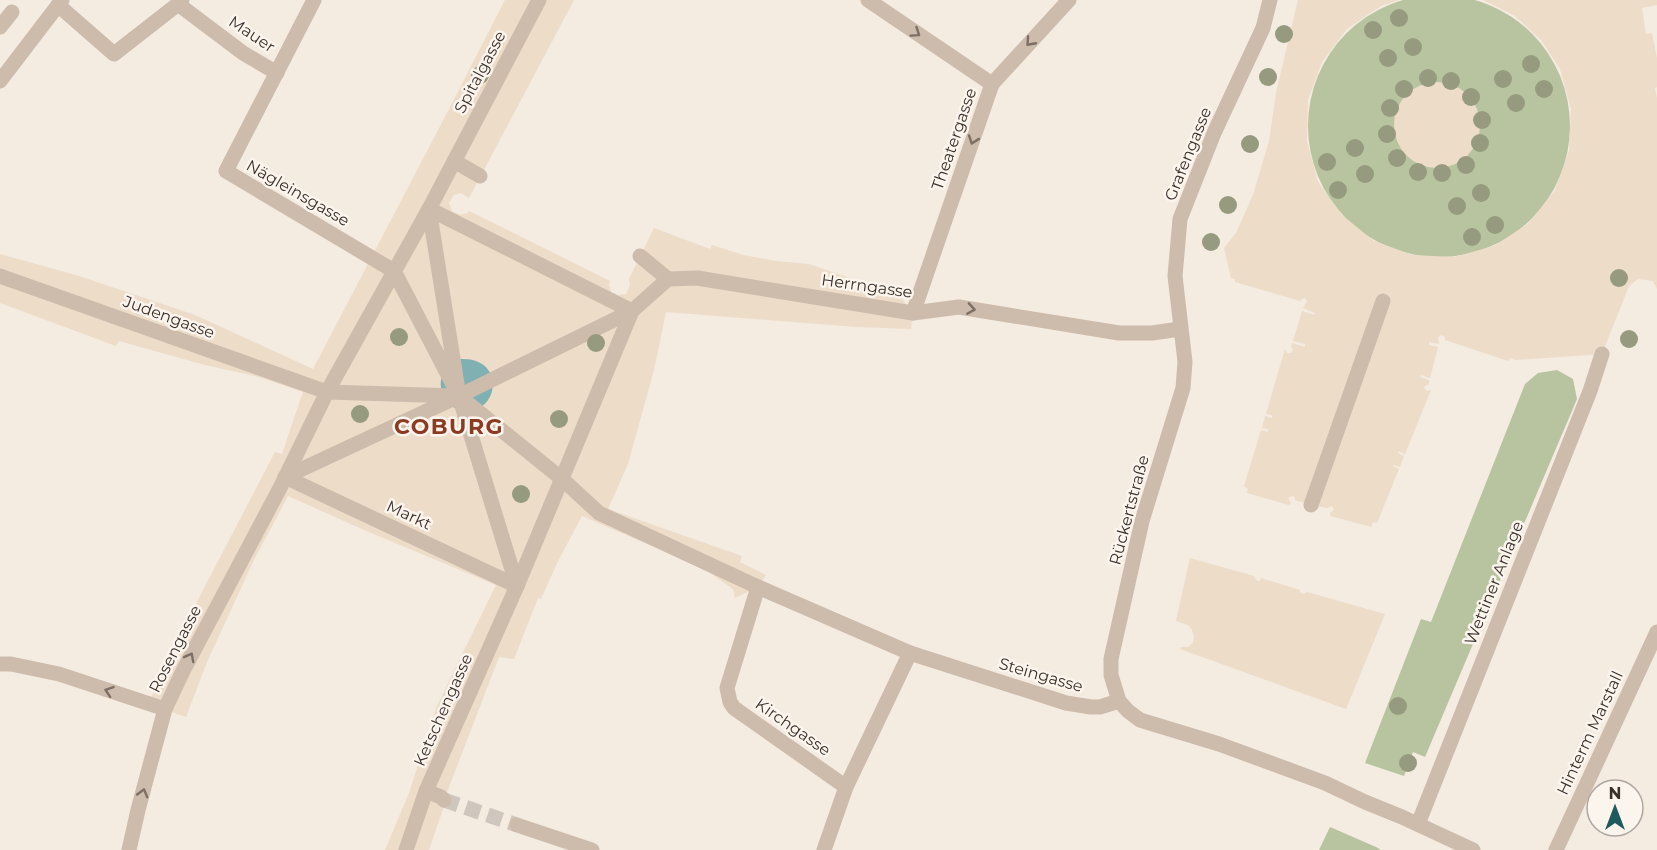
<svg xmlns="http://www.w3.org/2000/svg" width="1657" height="850" viewBox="0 0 1657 850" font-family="Montserrat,sans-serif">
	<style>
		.green { fill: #b8c4a0 }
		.plaza { fill: #ecdcc8 }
		.water { fill: #7fb0b2 }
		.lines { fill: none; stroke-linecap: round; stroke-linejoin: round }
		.minor-tunnel { stroke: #cfc6bd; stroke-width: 15; stroke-dasharray: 15 8; stroke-linecap: butt }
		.minor { stroke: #cdbbac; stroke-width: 15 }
		.tree { fill: #969b7f }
		.oneway { stroke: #7d6f65 }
		.labels { text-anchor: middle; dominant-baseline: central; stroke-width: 5; stroke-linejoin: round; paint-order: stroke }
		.street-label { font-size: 16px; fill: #3b302b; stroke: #fbf5ee }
		.district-label { font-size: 22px; font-weight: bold; letter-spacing: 1.5px; fill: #8c3b22; stroke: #fbf5ee }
	</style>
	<rect width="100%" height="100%" fill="#f4ebe1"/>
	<g class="green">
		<circle cx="1439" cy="126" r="131"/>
		<polygon points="1557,370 1573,379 1577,399 1425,757 1413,752 1404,776 1365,763 1421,619 1431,622 1525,384 1538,373"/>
		<polygon points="1330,827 1376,847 1381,850 1319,850"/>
	</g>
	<g class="plaza">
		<polygon points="505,0 574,0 469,198 461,193 454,195 449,203 452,211 460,215 468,213 469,211 610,281 609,284 611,292 618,295 626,294 628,290 630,285 629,279 654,228 710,249 712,245 743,255 776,261 809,264 899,295 913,313 911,329 857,327 666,312 654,370 628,464 608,509 742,556 740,562 766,575 758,587 735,598 733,589 703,568 582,516 558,561 541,599 538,598 514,659 499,657 444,800 444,806 429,850 385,850 409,793 437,706 496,585 364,530 288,496 253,562 207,662 186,717 148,704 201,594 275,452 282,454 303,392 259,377 205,365 119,341 116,346 0,303 0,254 79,276 195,315 313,369 448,111"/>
		<polygon points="1298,0 1399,0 1381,6 1347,29 1322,62 1308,100 1307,142 1318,182 1342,215 1374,241 1413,255 1454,257 1494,246 1529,223 1555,190 1569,151 1571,109 1560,69 1541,40 1515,16 1483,0 1657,0 1657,5 1642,8 1646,34 1652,33 1657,58 1657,87 1655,88 1657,98 1657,289 1653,281 1638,279 1629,286 1602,354 1515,360 1511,358 1508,361 1445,340 1445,337 1441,335 1438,338 1439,344 1429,342 1429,345 1438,347 1430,378 1421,375 1420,377 1429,380 1429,384 1425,386 1424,388 1427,391 1431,390 1405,454 1399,451 1398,453 1404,456 1400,467 1394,465 1393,466 1399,469 1377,523 1375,522 1372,523 1372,527 1330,516 1330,513 1334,510 1332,506 1327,508 1311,505 1295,500 1295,497 1292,496 1288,498 1291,503 1289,505 1247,493 1248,489 1244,486 1261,430 1268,432 1268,429 1262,428 1265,416 1272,418 1272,415 1266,414 1285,349 1287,353 1291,353 1293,350 1291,347 1292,343 1305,347 1305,344 1293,341 1302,311 1314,315 1315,313 1303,308 1307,302 1305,298 1302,299 1300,301 1235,282 1235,279 1231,278 1224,248 1236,233 1253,195 1269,141 1276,93"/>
		<circle cx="1437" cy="125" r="43"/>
		<polygon points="1190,558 1254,576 1257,581 1260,581 1261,578 1300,590 1300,593 1304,594 1307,592 1385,614 1346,709 1180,649 1181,647 1188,647 1193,643 1194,636 1192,630 1188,625 1176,621"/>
	</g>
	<path class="water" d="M 460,359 C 509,356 499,421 458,409 C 446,406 436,386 443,375 C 447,369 455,364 460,359 Z"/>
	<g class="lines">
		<polyline class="minor-tunnel" points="444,800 517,825"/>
		<g class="minor">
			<polyline points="182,0 178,4 243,53 277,73"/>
			<polyline points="314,0 226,171 394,271 459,396 562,479 599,513 758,587 910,653 1066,703 1091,707 1100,707 1119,701"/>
			<polyline points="868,0 992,84"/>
			<polyline points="1270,0 1263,28 1214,133 1180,219 1175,276 1185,362 1183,388 1142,521 1111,659 1111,675 1119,701 1128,711 1140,720 1219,744 1325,783 1365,802 1402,817 1473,850"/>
			<polyline points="58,5 114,54 178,4"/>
			<polyline points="0,27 12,12"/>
			<polyline points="0,81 62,0"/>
			<polyline points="454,161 480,176"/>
			<polyline points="429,209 459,396 517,586"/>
			<polyline points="429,209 632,311"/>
			<polyline points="640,256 668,279"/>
			<polyline points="0,276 327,392 456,396"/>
			<polyline points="913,313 992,84 1069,0"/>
			<polyline points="285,477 459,396 632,311 668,279 697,278 913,313 959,307 1119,333 1152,333 1180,329"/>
			<polyline points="285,477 517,586"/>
			<polyline points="1311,505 1383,301"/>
			<polyline points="758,587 727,688 730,702 734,708 846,787"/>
			<polyline points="0,664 11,664 59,674 165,709"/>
			<polyline points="426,791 441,797 444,800"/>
			<polyline points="1418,824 1590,391 1602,354"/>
			<polyline points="517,825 592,850"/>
			<polyline points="129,850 138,810 165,709 183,671 281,486 327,392 429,209 539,0"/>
			<polyline points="406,850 426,791 517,586 632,311"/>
			<polyline points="824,850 846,787 910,653"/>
			<polyline points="1556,850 1657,632"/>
		</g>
	</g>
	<g class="tree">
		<circle cx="1399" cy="18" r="9"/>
		<circle cx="1373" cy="30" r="9"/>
		<circle cx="1284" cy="34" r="9"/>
		<circle cx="1413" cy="47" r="9"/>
		<circle cx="1388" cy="58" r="9"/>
		<circle cx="1531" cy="64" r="9"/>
		<circle cx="480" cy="75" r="9"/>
		<circle cx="1268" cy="77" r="9"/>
		<circle cx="1428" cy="78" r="9"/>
		<circle cx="1503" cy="79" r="9"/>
		<circle cx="1451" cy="81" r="9"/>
		<circle cx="1404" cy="89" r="9"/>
		<circle cx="1544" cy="89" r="9"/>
		<circle cx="1471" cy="97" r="9"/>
		<circle cx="1516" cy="103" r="9"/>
		<circle cx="1390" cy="108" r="9"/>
		<circle cx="1482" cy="120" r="9"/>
		<circle cx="1387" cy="134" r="9"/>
		<circle cx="1480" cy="143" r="9"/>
		<circle cx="1250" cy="144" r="9"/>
		<circle cx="1355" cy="148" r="9"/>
		<circle cx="1397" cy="158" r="9"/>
		<circle cx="1327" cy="162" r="9"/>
		<circle cx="1466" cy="165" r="9"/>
		<circle cx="1418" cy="172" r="9"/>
		<circle cx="1442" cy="173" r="9"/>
		<circle cx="1365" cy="174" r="9"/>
		<circle cx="1338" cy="190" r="9"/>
		<circle cx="1481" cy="193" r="9"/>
		<circle cx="1228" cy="205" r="9"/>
		<circle cx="1457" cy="206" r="9"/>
		<circle cx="1495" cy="225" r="9"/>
		<circle cx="1472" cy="237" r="9"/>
		<circle cx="1211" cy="242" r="9"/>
		<circle cx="1619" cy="278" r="9"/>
		<circle cx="399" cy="337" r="9"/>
		<circle cx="1629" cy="339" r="9"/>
		<circle cx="596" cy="343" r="9"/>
		<circle cx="360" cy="414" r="9"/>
		<circle cx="559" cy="419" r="9"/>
		<circle cx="521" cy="494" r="9"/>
		<circle cx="1398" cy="706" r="9"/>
		<circle cx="1408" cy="763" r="9"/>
	</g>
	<defs><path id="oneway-chevron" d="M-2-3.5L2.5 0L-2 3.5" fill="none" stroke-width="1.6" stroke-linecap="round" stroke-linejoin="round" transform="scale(1.5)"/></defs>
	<g class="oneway">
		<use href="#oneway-chevron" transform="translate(916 33) rotate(34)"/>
		<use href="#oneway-chevron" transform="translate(1030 42) rotate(132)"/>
		<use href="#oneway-chevron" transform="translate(973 140) rotate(109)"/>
		<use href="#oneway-chevron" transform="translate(971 309) rotate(9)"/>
		<use href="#oneway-chevron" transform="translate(190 657) rotate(-62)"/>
		<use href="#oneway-chevron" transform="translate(109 691) rotate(-161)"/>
		<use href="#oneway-chevron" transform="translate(143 793) rotate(-75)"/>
	</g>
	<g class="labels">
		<g class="street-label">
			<text transform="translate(252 34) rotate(34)">Mauer</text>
			<text transform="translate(480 72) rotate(-62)">Spitalgasse</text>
			<text transform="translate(954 139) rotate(-71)">Theatergasse</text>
			<text transform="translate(1188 154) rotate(-68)">Grafengasse</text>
			<text transform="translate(298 193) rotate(30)">Nägleinsgasse</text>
			<text transform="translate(867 286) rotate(8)">Herrngasse</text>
			<text transform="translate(169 317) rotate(20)">Judengasse</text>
			<text transform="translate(1129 510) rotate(-75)">Rückertstraße</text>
			<text transform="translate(409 515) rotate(25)">Markt</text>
			<text transform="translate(1494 583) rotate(-68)">Wettiner Anlage</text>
			<text transform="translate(175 649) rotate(-63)">Rosengasse</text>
			<text transform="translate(1041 675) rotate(16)">Steingasse</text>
			<text transform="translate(443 710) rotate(-66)">Ketschengasse</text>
			<text transform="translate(793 727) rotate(35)">Kirchgasse</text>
			<text transform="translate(1590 733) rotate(-65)">Hinterm Marstall</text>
		</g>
		<g class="district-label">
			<text x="449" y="426">COBURG</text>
		</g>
	</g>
	<g transform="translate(1615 808)"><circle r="28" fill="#fbf5ee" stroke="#aea6a0" stroke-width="1.5"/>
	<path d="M0-4.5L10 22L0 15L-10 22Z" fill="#1f5a5e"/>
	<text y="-9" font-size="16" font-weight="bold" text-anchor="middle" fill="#3b302b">N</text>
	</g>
</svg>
